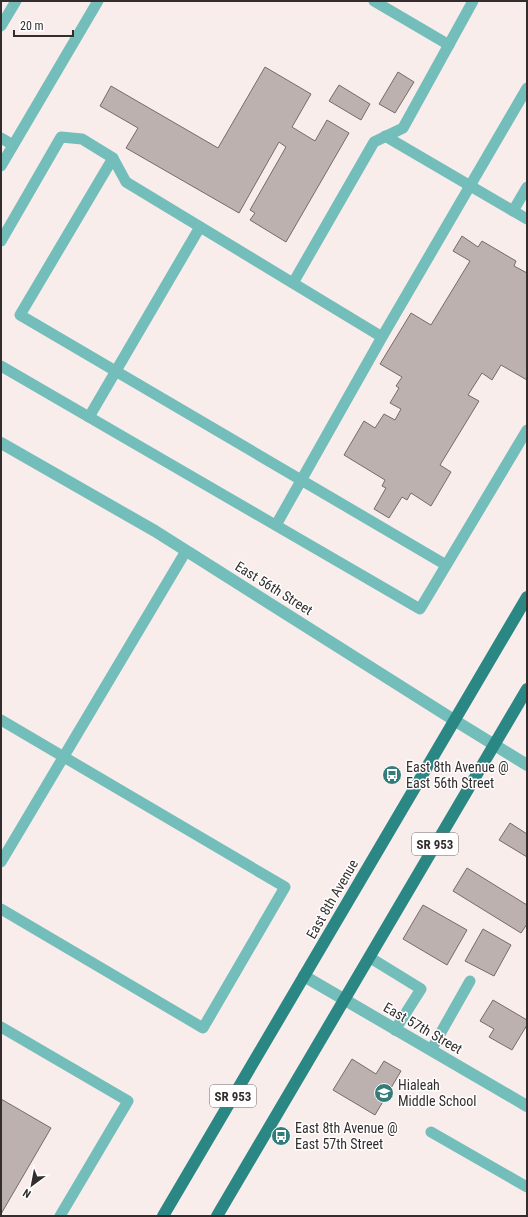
<svg xmlns="http://www.w3.org/2000/svg" width="528" height="1217" viewBox="0 0 528 1217" font-family="'Roboto Condensed',sans-serif">
	<style>
		.building { fill: #bdb1af; stroke: #756b69 }
		.lines { fill: none; stroke-linecap: round; stroke-linejoin: round }
		.service { stroke: #73beba; stroke-width: 11 }
		.minor { stroke: #73beba; stroke-width: 12 }
		.tertiary { stroke: #73beba; stroke-width: 12 }
		.primary { stroke: #2a8784; stroke-width: 12 }
		.labels { text-anchor: middle; dominant-baseline: central; stroke-width: 3; stroke-linejoin: round; paint-order: stroke }
		.shield { fill: #fff; stroke: #706d6c; stroke-width: 1 }
		.shield-label { font-size: 13px; font-weight: bold; fill: #332e2d }
		.street-label { font-size: 14px; fill: #332e2d; stroke: #fff }
		.poi-label { font-size: 14px; fill: #332e2d; stroke: #fff; text-anchor: start }
	</style>
	<rect width="100%" height="100%" fill="#f9edeb"/>
	<g class="building">
		<polygon points="265,67 311,94 292,127 315,141 327,120 349,133 286,242 250,220 255,213 250,210 286,147 279,142 239,213 126,148 138,128 100,106 111,86 218,148"/>
		<polygon points="398,72 414,82 395,113 379,104"/>
		<polygon points="339,85 370,104 361,120 329,101"/>
		<polygon points="462,236 478,247 482,241 516,261 514,266 527,273 527,380 501,365 492,380 482,373 468,395 479,401 440,465 451,472 431,506 411,493 407,500 402,497 389,518 374,509 386,488 382,486 385,480 344,455 364,421 375,428 384,414 395,420 401,409 390,403 399,388 396,386 402,377 380,364 411,313 431,325 470,261 453,251"/>
		<polygon points="510,823 527,834 527,857 499,840"/>
		<polygon points="467,868 527,905 527,924 521,933 453,891"/>
		<polygon points="423,905 467,930 447,965 403,939"/>
		<polygon points="483,929 511,945 494,976 465,961"/>
		<polygon points="493,1000 527,1020 527,1025 512,1050 489,1037 494,1029 480,1021"/>
		<polygon points="352,1059 376,1074 384,1061 401,1071 375,1115 333,1090"/>
		<polygon points="1,1099 51,1128 1,1214"/>
	</g>
	<g class="lines">
		<g class="service">
			<polyline points="374,1 449,45"/>
			<polyline points="1,26 16,1"/>
			<polyline points="385,136 527,219"/>
			<polyline points="1,138 13,145"/>
			<polyline points="113,158 20,315 446,565"/>
			<polyline points="1,166 98,1"/>
			<polyline points="513,211 527,187"/>
			<polyline points="1,241 61,137 82,139 113,158 126,182 382,337 276,525"/>
			<polyline points="293,283 374,142 403,128 473,1"/>
			<polyline points="382,337 527,88"/>
			<polyline points="1,366 420,609 527,430"/>
			<polyline points="89,417 200,227"/>
			<polyline points="1,720 285,887 203,1028 1,909"/>
			<polyline points="1,862 186,551"/>
			<polyline points="369,957 421,989 395,1030"/>
			<polyline points="1,1027 128,1101 60,1216"/>
			<polyline points="431,1050 470,981"/>
			<polyline points="431,1132 527,1187"/>
		</g>
		<g class="minor">
			<polyline points="1,443 155,531 454,720"/>
			<polyline points="304,976 527,1106"/>
		</g>
		<polyline class="tertiary" points="454,720 527,765"/>
		<g class="primary">
			<polyline points="163,1216 527,597"/>
			<polyline points="217,1216 527,689"/>
		</g>
	</g>
	<defs>
		<symbol id="bus-disc" viewBox="-11 -11 22 22"><circle r="9.5" fill="#347c7a" stroke="#fff"/><path d="M-5-6H5V4H4V6H2V4H-2V6H-4V4H-5ZM-3.5-4V0h7V-4ZM-3.5 1.2v1.5H-2V1.2ZM2 1.2v1.5H3.5V1.2Z" fill="#fff"/></symbol>
		<symbol id="school-disc" viewBox="-11 -11 22 22"><circle r="9.5" fill="#347c7a" stroke="#fff"/><path d="M0-5L7-2L0 1L-7-2ZM-4 1L0 2.5L4 1V4Q0 6-4 4Z" fill="#fff"/></symbol>
	</defs>
	<g fill-rule="evenodd">
		<use href="#bus-disc" x="381" y="764" width="22" height="22"/>
		<use href="#school-disc" x="373" y="1082" width="22" height="22"/>
		<use href="#bus-disc" x="270" y="1125" width="22" height="22"/>
	</g>
	<g class="labels">
		<g class="shield">
			<rect x="412" y="833" width="46" height="22" rx="3"/>
			<rect x="210" y="1085" width="46" height="22" rx="3"/>
		</g>
		<g class="shield-label">
			<text x="435" y="844">SR 953</text>
			<text x="233" y="1096">SR 953</text>
		</g>
		<g class="street-label">
			<text transform="translate(274 588) rotate(32)">East 56th Street</text>
			<text transform="translate(332 899) rotate(-60)">East 8th Avenue</text>
			<text transform="translate(423 1028) rotate(30)">East 57th Street</text>
		</g>
		<g class="poi-label">
			<text x="406" y="767">East 8th Avenue @<tspan x="406" dy="16">East 56th Street</tspan></text>
			<text x="398" y="1085">Hialeah<tspan x="398" dy="16">Middle School</tspan></text>
			<text x="295" y="1128">East 8th Avenue @<tspan x="295" dy="16">East 57th Street</tspan></text>
		</g>
	</g>
	<rect width="528" height="1217" fill="none" stroke="#332e2d" stroke-width="4"/>
	<g transform="translate(32 1185) rotate(212)" stroke="#ffffff" stroke-width="3" paint-order="stroke">
	<path d="M0-3L7 15L0 10L-7 15Z" fill="#332e2d"/>
	<text y="-6" font-size="11" font-weight="bold" text-anchor="middle" fill="#332e2d">N</text>
	</g>
	<path d="M14 30v6h59v-6" fill="none" stroke="#332e2d" stroke-width="2"/>
	<text x="20" y="30" font-size="12" fill="#332e2d" stroke="#ffffff" stroke-width="3" paint-order="stroke">20 m</text>
</svg>
